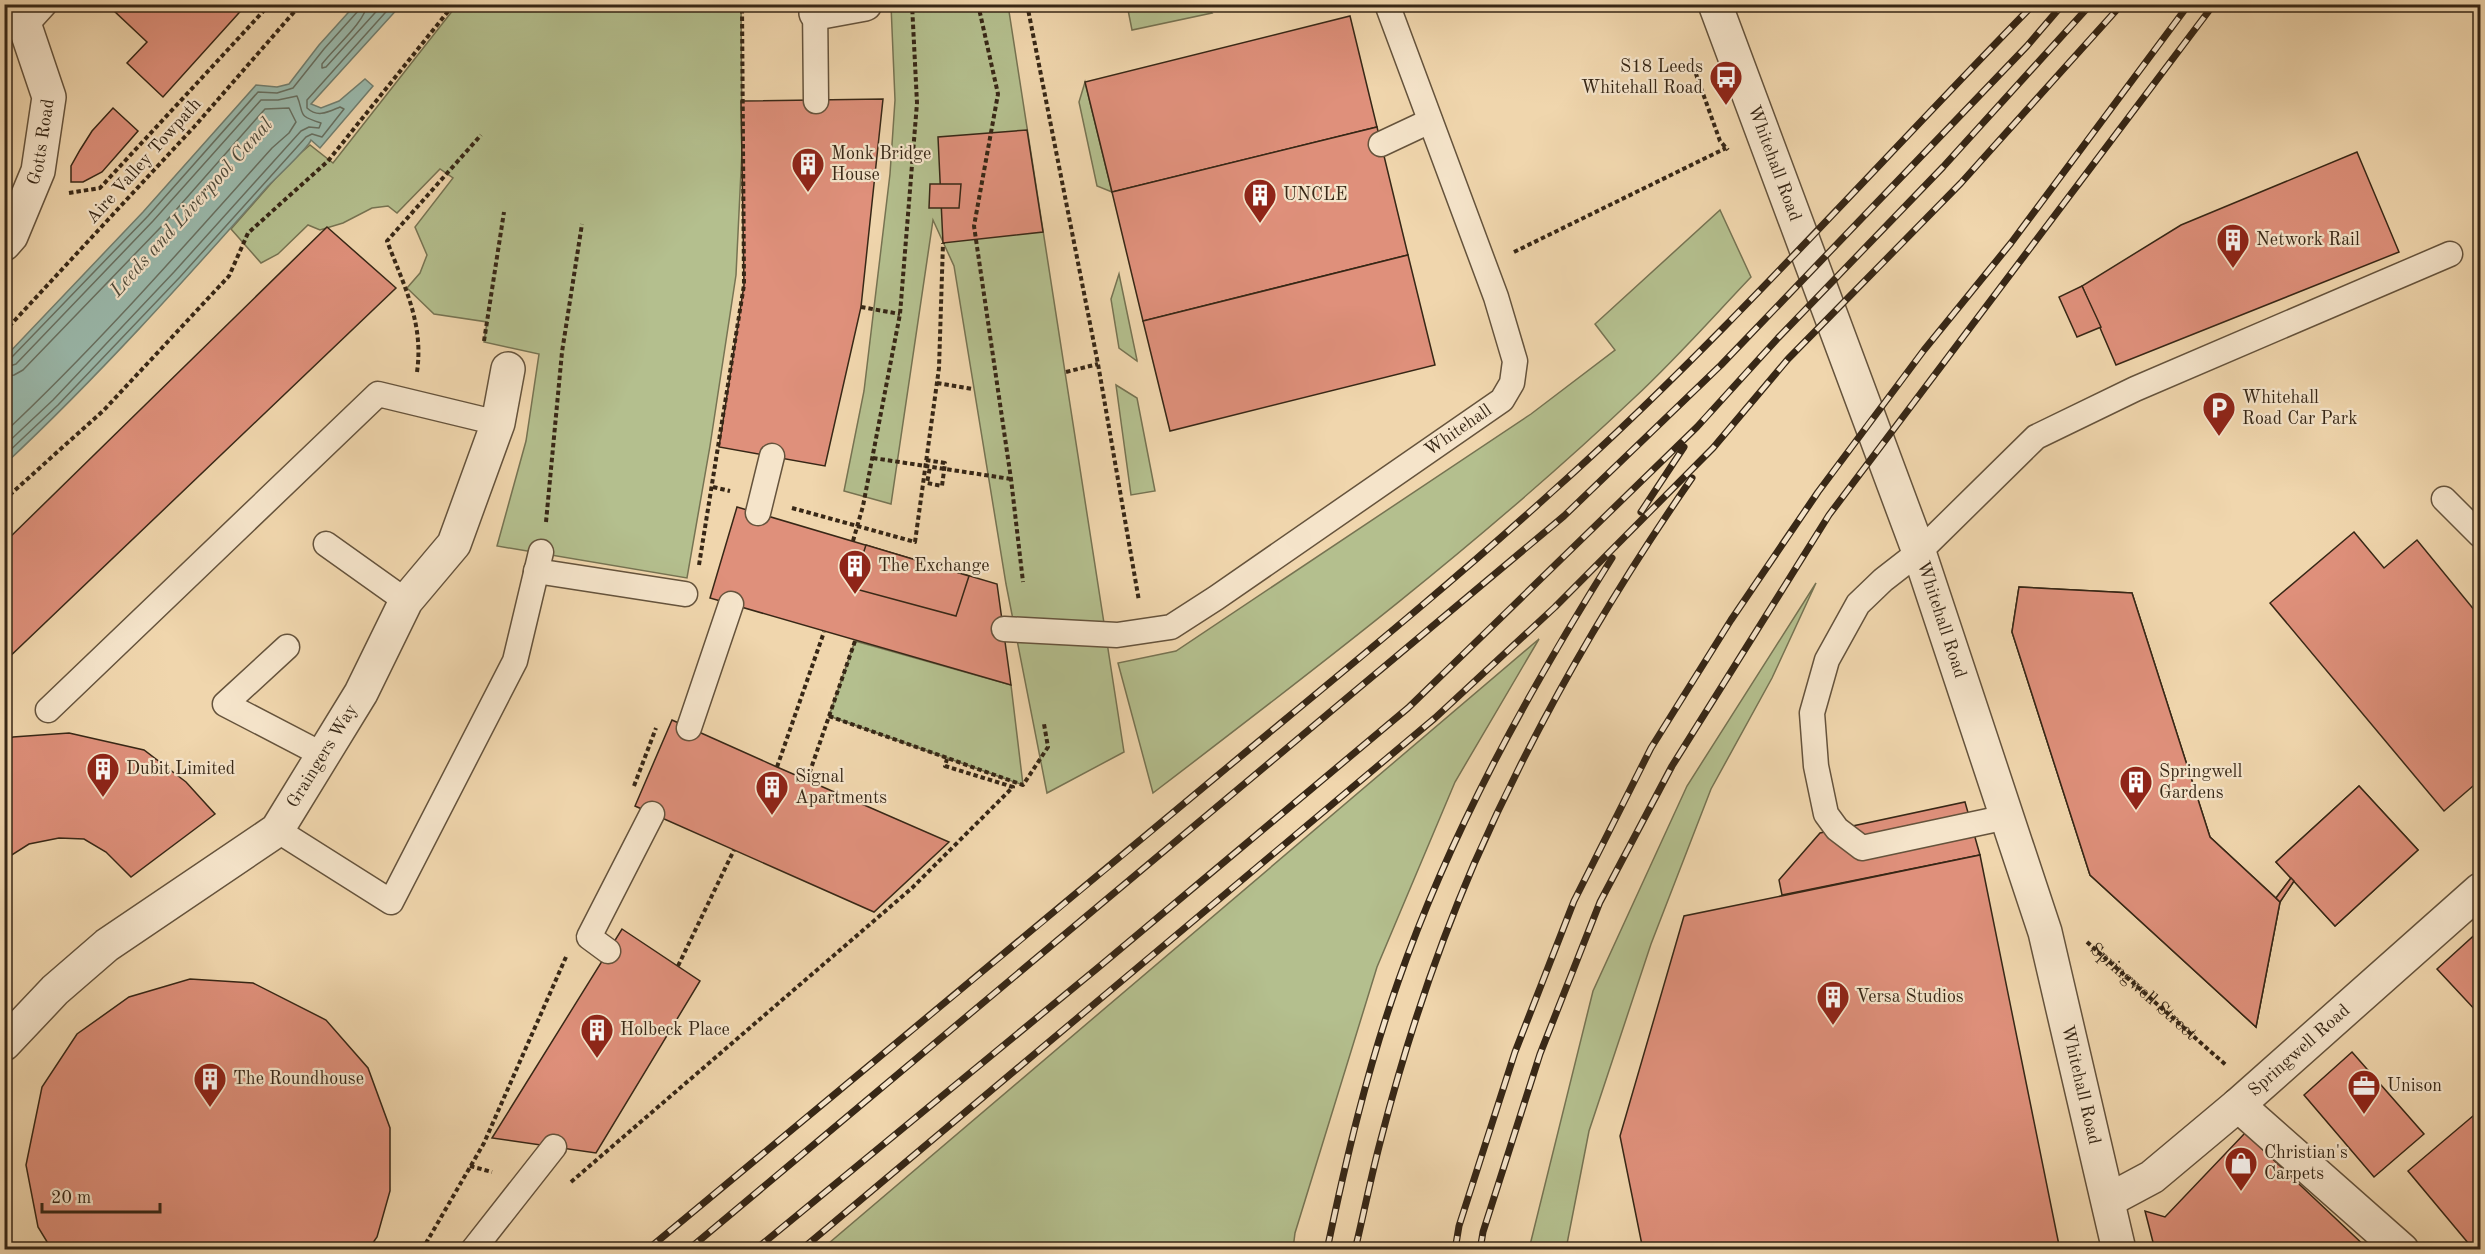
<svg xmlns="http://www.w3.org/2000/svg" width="2485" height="1254" viewBox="0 0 2485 1254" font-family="'Old Standard TT',serif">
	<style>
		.green { fill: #b4bf8e; stroke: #767352; stroke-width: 1.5 }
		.water { fill: #9ab9ac; stroke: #727f70; stroke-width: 1.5 }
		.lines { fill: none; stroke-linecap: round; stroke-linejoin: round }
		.shore { stroke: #687061; stroke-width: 1.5 }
		.building { fill: #df907b; stroke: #372716; stroke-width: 1.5 }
		.service-casing { stroke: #65533c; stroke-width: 27 }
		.minor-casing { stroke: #65533c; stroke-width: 36 }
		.tertiary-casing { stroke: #65533c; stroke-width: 36 }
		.path { stroke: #372716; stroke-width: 4; stroke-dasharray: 4.5 3; stroke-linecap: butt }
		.service { stroke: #f5e4ca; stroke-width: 24 }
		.minor { stroke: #f5e4ca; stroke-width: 33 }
		.tertiary { stroke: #f5e4ca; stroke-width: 33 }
		.rail-casing { stroke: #372716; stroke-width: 7 }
		.rail { stroke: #f5e4ca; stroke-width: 4.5; stroke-dasharray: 14; stroke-linecap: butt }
		.path-bridge { stroke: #372716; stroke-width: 4; stroke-dasharray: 4.5 3; stroke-linecap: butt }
		.labels { text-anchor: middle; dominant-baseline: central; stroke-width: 4.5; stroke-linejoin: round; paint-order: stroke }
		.poi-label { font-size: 18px; fill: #372716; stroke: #f5e4ca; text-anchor: start }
		.street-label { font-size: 18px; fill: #372716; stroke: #f5e4ca }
		.water-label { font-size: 20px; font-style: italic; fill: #504c3c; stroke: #f5e4ca }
	</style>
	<rect width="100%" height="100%" fill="#f0d6ad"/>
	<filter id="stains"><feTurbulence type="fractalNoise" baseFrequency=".00333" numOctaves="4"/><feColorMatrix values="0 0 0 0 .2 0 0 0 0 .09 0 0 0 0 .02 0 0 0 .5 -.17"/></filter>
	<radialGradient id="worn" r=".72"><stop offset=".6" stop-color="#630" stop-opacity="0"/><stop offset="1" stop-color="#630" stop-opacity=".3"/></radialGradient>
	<g class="green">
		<polygon points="457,5 741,5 742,150 736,275 710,446 687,578 497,546 526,441 539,354 484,342 487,322 434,314 407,288 420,273 427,255 415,227 453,178 440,169 397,213 388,206 372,208 343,223 320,230 308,225 278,254 261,263 231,229 289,163 310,145 333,163"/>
		<polygon points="891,5 1008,5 1124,752 1047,793 1006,584 954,266 933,220 891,504 844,491 864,391 890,174 895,100"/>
		<polygon points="1127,5 1204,5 1212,13 1132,30"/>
		<polygon points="1085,82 1112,192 1097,186 1079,102"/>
		<path d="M 1720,210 L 1751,277 C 1712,318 1675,360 1634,398 C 1483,541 1318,667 1153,793 L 1118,663 L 1176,651 L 1531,414 L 1615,350 L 1595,324 Z"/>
		<polygon points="1119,274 1137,360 1137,361 1119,348 1111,299"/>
		<polygon points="1116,385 1137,398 1155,491 1131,495"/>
		<polygon points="1816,583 1772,678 1711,789 1651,944 1589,1131 1566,1249 1529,1249 1593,991 1687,786"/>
		<polygon points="1539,639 1455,782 1377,967 1295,1233 1293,1249 822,1249"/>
		<polygon points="855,641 1011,685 1023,785 829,716"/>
	</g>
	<path class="water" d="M 356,4 L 401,5 L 311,104 L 321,108 L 339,101 L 365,79 L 373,86 L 320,148 L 311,140 C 309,147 276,178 268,186 C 183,282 98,377 5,464 L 5,357 L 143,212 L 256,85 L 277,87 L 289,84 L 319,45 Z"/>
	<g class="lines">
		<g class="shore">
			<path d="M 367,4 C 366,21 333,49 322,64 L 322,68 L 326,67 L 383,4"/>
			<polyline points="4,360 11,358 148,216 258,92 277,93 293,88 324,49 358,11 359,4"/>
			<path d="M 4,368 L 16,364 L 153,221 L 261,100 L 278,100 L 297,96 C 305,115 296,115 321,123 L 319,128 L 309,127 L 301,131 L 174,272 L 53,400 L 4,446"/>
			<path d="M 4,377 L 14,375 L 23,370 L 160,228 L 265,109 L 289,108 L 296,122 L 289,133 L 272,148 C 185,245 99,344 4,433"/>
			<path d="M 4,456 L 58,405 L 180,277 L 306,137 L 312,134 L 322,137 L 344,109 L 340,107 C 328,112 318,118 307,108 L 307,100 L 393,4"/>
		</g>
	</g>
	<g class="building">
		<polygon points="115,4 247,4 163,97 127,63 147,42 112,9"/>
		<polygon points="1350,16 1377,127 1112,192 1085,82"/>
		<polygon points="883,99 861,307 825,466 719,447 744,285 741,101"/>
		<polygon points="113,108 138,131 102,172 83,182 71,182 71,166 80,150 92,131"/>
		<polygon points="1377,127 1408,255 1143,321 1112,192"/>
		<polygon points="1027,130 1043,232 943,243 938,137"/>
		<polygon points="2357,152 2399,252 2116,365 2082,286 2181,225"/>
		<polygon points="930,184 961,184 959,208 929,208"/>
		<polygon points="327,227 396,288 4,662 4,543"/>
		<polygon points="1408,255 1435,365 1170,431 1143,321"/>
		<polygon points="2082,286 2101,327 2077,337 2059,297"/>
		<polygon points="737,507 997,584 1011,685 710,598"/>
		<polygon points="2354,532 2384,568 2417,540 2480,617 2480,780 2444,811 2270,603"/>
		<polygon points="866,545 969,576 956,616 852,588"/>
		<polygon points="2019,587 2132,593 2210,837 2276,898 2291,878 2276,862 2359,786 2418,850 2335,926 2294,881 2280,902 2256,1027 2090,875 2012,632"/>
		<polygon points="2019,587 2132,593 2210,837 2280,902 2256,1027 2090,875 2012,632"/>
		<polygon points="672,720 777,767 949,842 874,912 635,806"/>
		<polygon points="69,733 144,750 186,782 215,814 131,877 106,852 84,839 59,838 29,844 4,860 4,741 13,737"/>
		<polygon points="2359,786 2418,850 2335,926 2276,862"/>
		<polygon points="1965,802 1980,855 1782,895 1779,880 1820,833"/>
		<polygon points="1980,855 2060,1250 1643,1250 1620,1136 1684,916"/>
		<polygon points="2291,878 2294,881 2280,902 2276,898"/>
		<polygon points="622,929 700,981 596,1153 492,1138"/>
		<polygon points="2480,930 2480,1011 2478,1013 2437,969"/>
		<polygon points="190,979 253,983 326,1020 368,1068 390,1128 390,1191 377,1237 368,1250 52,1250 38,1227 26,1165 42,1087 77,1034 129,997"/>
		<polygon points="2352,1052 2424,1134 2374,1177 2304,1095"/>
		<polygon points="2480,1110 2480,1250 2474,1250 2408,1171"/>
		<polygon points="2245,1133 2369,1250 2155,1250 2145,1211 2165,1217"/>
	</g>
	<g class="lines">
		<defs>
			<g id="service">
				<polyline points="815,4 816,101"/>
				<polyline points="25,26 45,4"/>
				<polyline points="1381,144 1430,121"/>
				<polyline points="2444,499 2480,535"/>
				<polyline points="758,513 772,456"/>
				<polyline points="326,544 406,601"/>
				<polyline points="536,571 685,594"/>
				<path id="s2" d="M 1004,629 L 1117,635 L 1171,627 L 1216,598 L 1502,400 L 1512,383 L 1515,361 L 1496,297 L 1387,4"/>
				<polyline points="287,647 225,704 323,755"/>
				<polyline points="48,710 378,394 498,423"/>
				<polyline points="689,728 731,604"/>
				<polyline points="2007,817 1862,848 1837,829 1826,814 1816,766 1812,713 1827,660 1858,604 1883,580 1919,552 2036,437 2135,389 2450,254"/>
				<polyline points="277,830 391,902 515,661 541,552"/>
				<polyline points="608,951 589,937 652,814"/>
				<polyline points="473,1250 554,1147"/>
			</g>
			<g id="minor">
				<polyline points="816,13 865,4"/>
				<path id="s3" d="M 4,244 L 11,236 L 38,171 L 49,97 L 25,26 L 14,4"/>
				<path id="s4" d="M 4,1044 L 55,990 L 107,945 L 277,830 L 361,693 L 406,601 L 454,544 L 498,423 L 508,369"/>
				<polyline points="2238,1105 2402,1250"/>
				<path id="s5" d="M 2109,1200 L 2152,1177 L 2238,1105 L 2480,890"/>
			</g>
			<g id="tertiary">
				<path id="s6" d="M 1715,4 L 1919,552 L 2045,932 L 2119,1250"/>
			</g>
		</defs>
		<use href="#service" class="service-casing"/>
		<use href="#minor" class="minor-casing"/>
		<use href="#tertiary" class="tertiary-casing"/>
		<g class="path">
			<polyline points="978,4 998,94 974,226 1011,479 1023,582"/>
			<polyline points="1027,4 1098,364 1139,601"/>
			<polyline points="1697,66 1696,74 1720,141 1728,150"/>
			<polyline points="69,193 100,188 270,4"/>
			<polyline points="1514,252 1726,148"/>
			<polyline points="861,307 900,314"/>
			<polyline points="4,332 194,127 301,4"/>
			<polyline points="484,341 504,212"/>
			<path d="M 417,372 C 424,323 404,286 387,241 L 481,135"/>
			<polyline points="1066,372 1098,364"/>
			<polyline points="937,383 973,389"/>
			<polyline points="926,460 945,463 942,486 927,483 930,467"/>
			<polyline points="713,487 730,491"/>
			<polyline points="4,500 104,410 229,276 248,233 328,161 454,4"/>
			<polyline points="792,508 915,542 939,368 943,243"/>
			<polyline points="546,522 562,352 582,224"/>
			<polyline points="853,541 863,506 900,314 917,103 912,4"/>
			<polyline points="699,565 744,285 742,4"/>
			<polyline points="829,716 1023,785 1048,747 1044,724"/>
			<polyline points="777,767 824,632"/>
			<polyline points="807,780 855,641"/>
			<polyline points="634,786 656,728"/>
			<path id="s1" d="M 2087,942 L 2227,1066"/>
			<polyline points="678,966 734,850"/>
			<polyline points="470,1166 492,1172"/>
			<polyline points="571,1182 912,888 1013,787 945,766 947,759"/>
			<polyline points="422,1250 484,1143 566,957"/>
		</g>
		<use href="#service" class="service"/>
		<use href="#minor" class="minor"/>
		<use href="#tertiary" class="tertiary"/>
		<defs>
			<g id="rail">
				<polyline points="1641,512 1684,447"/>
				<path d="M 647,1250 C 837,1092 1027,935 1217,776 C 1330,682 1444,590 1553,491 C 1723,339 1874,167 2034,4"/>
				<polyline points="688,1250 1564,516 1721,365 2027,46 2063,4"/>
				<polyline points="755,1250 1100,966 1408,708 1697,427 1778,338 1943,167 2091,4"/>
				<polyline points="801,1250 1435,718 1555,607 1713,448 1788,359 1961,183 2122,4"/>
				<path d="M 1327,1250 C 1346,1159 1367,1070 1398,982 C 1450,833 1528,692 1612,558"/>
				<path d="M 1355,1250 C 1364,1213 1371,1176 1381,1139 C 1405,1046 1436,952 1474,864 C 1533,729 1608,599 1692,478"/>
				<polyline points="1455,1250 1459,1226 1515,1052 1574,901 1651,748 1731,620 1818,492 1924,350 2011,243 2189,4"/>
				<polyline points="1480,1250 1483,1232 1540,1054 1600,902 1672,766 1829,515 2214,4"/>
			</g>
		</defs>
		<use href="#rail" class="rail-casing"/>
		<use href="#rail" class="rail"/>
		<polyline class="path-bridge" points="873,458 1011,479"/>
	</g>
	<defs>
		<symbol id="bus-pin" viewBox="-11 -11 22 30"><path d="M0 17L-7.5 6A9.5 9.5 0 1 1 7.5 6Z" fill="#8f2418" stroke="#f5e4ca"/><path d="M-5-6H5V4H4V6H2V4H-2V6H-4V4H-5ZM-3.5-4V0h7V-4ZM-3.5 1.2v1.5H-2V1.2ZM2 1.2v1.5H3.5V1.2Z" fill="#fff"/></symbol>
		<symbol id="building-pin" viewBox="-11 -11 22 30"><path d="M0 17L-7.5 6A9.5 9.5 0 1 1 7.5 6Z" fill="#8f2418" stroke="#f5e4ca"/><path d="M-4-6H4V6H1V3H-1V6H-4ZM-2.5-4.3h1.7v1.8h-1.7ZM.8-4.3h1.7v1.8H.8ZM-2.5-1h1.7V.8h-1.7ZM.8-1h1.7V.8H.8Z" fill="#fff"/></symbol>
		<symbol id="parking-pin" viewBox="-11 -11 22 30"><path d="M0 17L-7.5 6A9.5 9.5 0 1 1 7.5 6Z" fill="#8f2418" stroke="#f5e4ca"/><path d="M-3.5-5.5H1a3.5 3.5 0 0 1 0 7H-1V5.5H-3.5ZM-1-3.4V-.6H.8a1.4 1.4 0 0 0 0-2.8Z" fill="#fff"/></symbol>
		<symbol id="office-pin" viewBox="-11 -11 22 30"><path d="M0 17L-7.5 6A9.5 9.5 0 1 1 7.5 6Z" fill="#8f2418" stroke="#f5e4ca"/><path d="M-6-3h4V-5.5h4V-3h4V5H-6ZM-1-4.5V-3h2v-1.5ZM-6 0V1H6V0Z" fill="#fff"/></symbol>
		<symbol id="shop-pin" viewBox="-11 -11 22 30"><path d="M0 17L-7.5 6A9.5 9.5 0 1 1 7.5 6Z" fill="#8f2418" stroke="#f5e4ca"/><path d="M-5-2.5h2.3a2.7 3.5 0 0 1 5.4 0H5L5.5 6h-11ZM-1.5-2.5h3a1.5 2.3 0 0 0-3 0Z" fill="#fff"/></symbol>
	</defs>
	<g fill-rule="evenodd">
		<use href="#bus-pin" x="1707" y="58" width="38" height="52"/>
		<use href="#building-pin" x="789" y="145" width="38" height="52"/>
		<use href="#building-pin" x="1241" y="176" width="38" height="52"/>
		<use href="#building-pin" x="2214" y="221" width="38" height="52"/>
		<use href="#parking-pin" x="2200" y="389" width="38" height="52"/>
		<use href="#building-pin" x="836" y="547" width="38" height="52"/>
		<use href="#building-pin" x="84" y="750" width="38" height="52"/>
		<use href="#building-pin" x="2117" y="763" width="38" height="52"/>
		<use href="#building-pin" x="753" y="768" width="38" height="52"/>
		<use href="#building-pin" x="1814" y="978" width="38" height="52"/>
		<use href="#building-pin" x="578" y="1011" width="38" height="52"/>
		<use href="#building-pin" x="191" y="1060" width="38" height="52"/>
		<use href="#office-pin" x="2345" y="1067" width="38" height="52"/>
		<use href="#shop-pin" x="2222" y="1144" width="38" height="52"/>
	</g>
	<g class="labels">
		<g class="poi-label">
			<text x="1703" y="67" text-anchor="end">S18 Leeds<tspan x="1703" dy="21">Whitehall Road</tspan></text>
			<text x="831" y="154">Monk Bridge<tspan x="831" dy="21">House</tspan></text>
			<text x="1283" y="195">UNCLE</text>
			<text x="2256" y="240">Network Rail</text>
			<text x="2242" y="398">Whitehall<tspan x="2242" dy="21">Road Car Park</tspan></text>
			<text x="878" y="566">The Exchange</text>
			<text x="126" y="769">Dubit Limited</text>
			<text x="2159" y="772">Springwell<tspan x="2159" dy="21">Gardens</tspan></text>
			<text x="795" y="777">Signal<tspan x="795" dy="21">Apartments</tspan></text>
			<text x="1856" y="997">Versa Studios</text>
			<text x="620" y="1030">Holbeck Place</text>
			<text x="233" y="1079">The Roundhouse</text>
			<text x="2387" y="1086">Unison</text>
			<text x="2264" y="1153">Christian's<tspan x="2264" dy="21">Carpets</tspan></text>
		</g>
		<g class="street-label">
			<text stroke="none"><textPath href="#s3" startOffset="110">Gotts Road</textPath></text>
			<text transform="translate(144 161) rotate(-48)">Aire Valley Towpath</text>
			<text stroke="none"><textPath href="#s6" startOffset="170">Whitehall Road</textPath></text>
			<text stroke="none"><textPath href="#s2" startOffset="516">Whitehall</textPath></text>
			<text stroke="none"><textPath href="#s6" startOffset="656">Whitehall Road</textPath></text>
			<text stroke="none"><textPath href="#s4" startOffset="435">Graingers Way</textPath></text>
			<text stroke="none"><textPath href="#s1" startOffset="75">Springwell Street</textPath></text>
			<text stroke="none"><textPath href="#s5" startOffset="243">Springwell Road</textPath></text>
			<text stroke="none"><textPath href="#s6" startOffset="1142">Whitehall Road</textPath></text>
		</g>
		<g class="water-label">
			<text transform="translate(192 208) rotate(-48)">Leeds and Liverpool Canal</text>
		</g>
	</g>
	<rect width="2485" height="1254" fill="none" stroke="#f0d6ad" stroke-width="24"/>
	<rect x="6" y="6" width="2473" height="1242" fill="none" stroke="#372716" stroke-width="3"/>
	<rect x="12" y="12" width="2461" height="1230" fill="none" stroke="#372716" stroke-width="1.5"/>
	<path d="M42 1203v9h118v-9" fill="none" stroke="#372716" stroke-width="3"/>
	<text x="51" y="1203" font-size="18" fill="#372716" stroke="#f5e4ca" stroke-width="4.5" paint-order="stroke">20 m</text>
	<rect width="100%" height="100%" filter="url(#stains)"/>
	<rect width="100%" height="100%" fill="url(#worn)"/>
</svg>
